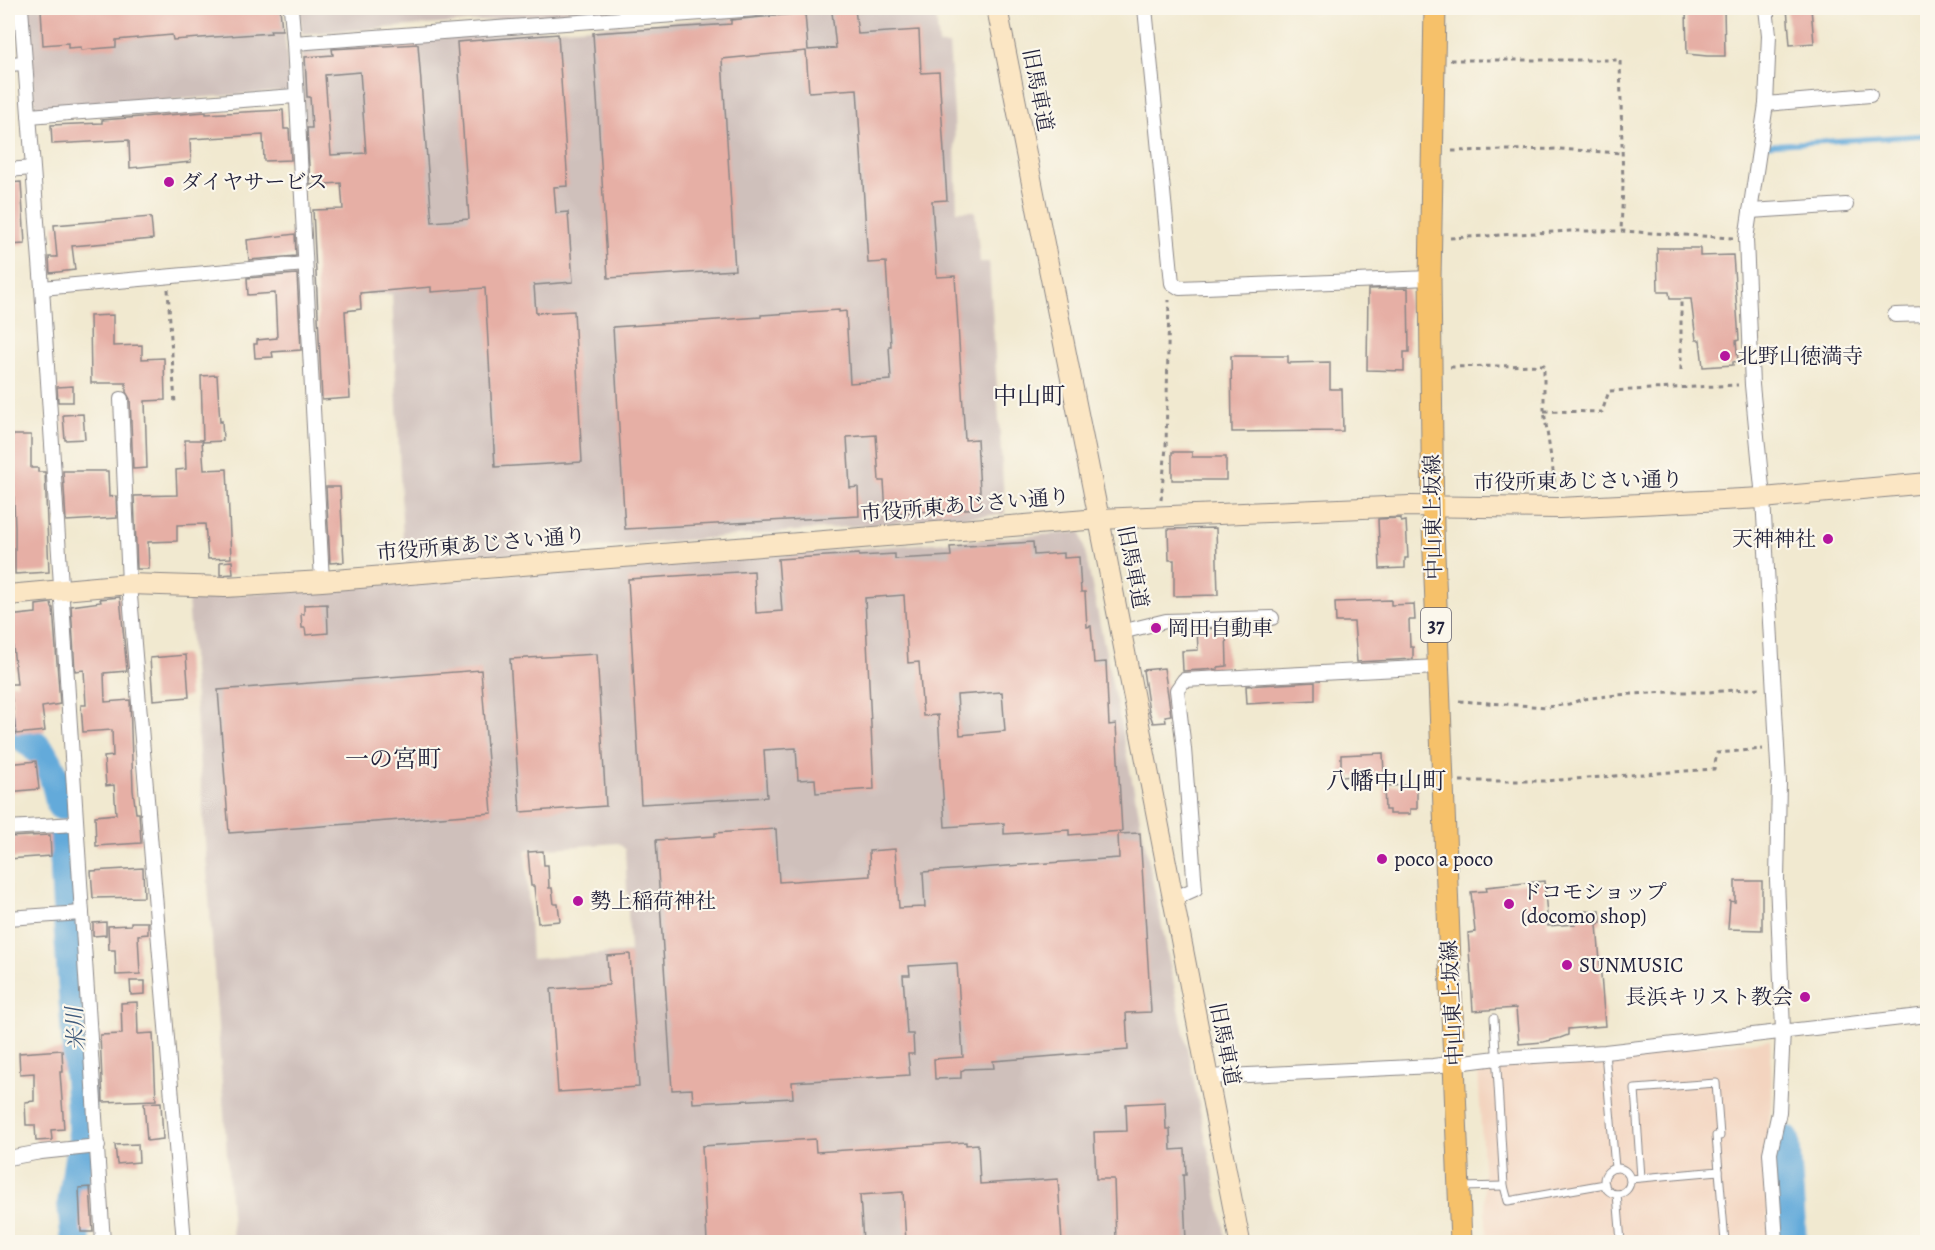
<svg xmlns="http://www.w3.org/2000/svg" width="1935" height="1250" viewBox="0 0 1935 1250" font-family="Alegreya,'Noto Serif JP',serif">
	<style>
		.built { fill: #f3d4bf }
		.industrial { fill: #cfc0bb; fill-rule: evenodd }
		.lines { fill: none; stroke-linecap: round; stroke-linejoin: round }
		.stream { stroke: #63aada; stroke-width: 5 }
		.river { stroke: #63aada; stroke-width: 30 }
		.building { fill: #e6afa5; fill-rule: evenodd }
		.lane-casing { stroke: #8a8686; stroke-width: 9 }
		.street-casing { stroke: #8a8686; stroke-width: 16 }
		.secondary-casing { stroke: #8a8686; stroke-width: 22 }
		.primary-casing { stroke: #8a8686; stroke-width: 23 }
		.path { stroke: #8a8686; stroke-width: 3; stroke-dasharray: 4.5 4.5; stroke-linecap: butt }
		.lane { stroke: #fff; stroke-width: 7 }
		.street { stroke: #fff; stroke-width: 14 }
		.secondary { stroke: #fbe6c4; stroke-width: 20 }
		.primary { stroke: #f6c16b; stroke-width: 21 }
		.poi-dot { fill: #b5179e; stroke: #fbf7ec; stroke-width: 2 }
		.labels { text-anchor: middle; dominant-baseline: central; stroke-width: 4.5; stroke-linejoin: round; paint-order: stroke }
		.shield { fill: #fbf7ec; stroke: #636270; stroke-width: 1.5 }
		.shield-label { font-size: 20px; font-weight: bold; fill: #22223b }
		.street-label { font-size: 21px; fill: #22223b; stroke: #fbf7ec }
		.poi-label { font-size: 21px; fill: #22223b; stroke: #fbf7ec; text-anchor: start }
		.water-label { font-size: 22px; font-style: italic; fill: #3c587b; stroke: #fbf7ec }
		.quarter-label { font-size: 24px; fill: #22223b; stroke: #fbf7ec }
	</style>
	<rect width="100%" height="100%" fill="#fbf7ec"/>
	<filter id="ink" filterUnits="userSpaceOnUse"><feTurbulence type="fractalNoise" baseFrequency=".0167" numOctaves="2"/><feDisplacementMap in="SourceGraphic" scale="12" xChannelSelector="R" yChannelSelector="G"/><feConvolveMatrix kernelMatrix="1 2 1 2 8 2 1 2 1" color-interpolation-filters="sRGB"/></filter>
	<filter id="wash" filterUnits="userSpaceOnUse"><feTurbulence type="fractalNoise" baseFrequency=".008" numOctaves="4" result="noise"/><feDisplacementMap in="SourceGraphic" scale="24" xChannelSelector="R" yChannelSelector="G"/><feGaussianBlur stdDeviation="1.35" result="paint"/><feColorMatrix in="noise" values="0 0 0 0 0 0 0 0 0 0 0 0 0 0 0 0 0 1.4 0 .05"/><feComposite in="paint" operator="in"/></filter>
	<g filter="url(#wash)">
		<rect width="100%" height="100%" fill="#f1e9d0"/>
		<polygon class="built" points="1770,1040 1772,1097 1765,1155 1769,1242 1487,1242 1478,1068"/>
		<g class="industrial">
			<polygon points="27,8 282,8 290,91 35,110"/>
			<polygon points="300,8 660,8 302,34"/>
			<polygon points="867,8 935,8 939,45 949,45 954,114 957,211 975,211 980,262 989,262 1005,514 404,563 392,294 368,295 361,152 306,154 301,47"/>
			<path d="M 1081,532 L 1227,1242 L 233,1242 L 188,598 ZM 618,843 L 625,849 L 630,952 L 531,959 L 526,850 Z"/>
		</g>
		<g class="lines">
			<polyline class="stream" points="1767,145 1928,135"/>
			<g class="river">
				<path d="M 8,727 C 46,749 52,762 61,805"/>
				<polyline points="63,838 67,906"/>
				<polyline points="68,920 83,1138"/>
				<polyline points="1785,1140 1792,1242"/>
				<polyline points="76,1242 72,1204 79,1158"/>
			</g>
		</g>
		<g id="blocks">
			<g class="building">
				<polygon points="60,8 280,8 282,30 270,30 271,33 173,40 172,35 116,40 116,47 81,50 81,47 68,48 68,43 43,45 41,9"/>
				<polygon points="1686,8 1724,8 1725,56 1707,56 1687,54"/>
				<polygon points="1787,8 1811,8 1814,43 1790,45"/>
				<polygon points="855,9 858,34 919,30 921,73 939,72 947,200 932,201 937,277 955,276 965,440 977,439 981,508 886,514 884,481 879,481 876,435 847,437 850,488 858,487 859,516 625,529 613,327 761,317 761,315 839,310 839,312 846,311 850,383 891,380 889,346 891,346 886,262 868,263 857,89 809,92 806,51 722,59 735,270 608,278 593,33 731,24 731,20 805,13 808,50 836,48 832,12"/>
				<path d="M 558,34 L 568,186 L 554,187 L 556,213 L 568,212 L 573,282 L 534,285 L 536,313 L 574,311 L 582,462 L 495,467 L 485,288 L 431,292 L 431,287 L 360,293 L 361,309 L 345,311 L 350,398 L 322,400 L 313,210 L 343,209 L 341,183 L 310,185 L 307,128 L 312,128 L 310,97 L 307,97 L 305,57 L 333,55 L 332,49 L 418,44 L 432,222 L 469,219 L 457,42 ZM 360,72 L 366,153 L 331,155 L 325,75 Z"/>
				<polygon points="283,110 284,129 289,129 291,160 264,161 263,135 190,139 191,162 130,168 129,140 52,144 51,125 102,123 102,120 206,112 206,114"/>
				<polygon points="21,182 25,244 8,245 8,183"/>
				<polygon points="151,217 153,239 72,246 75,270 50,273 49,257 57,257 54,225"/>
				<polygon points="295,234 296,256 249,260 247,240"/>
				<polygon points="1657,248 1700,248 1700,256 1733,255 1739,340 1736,341 1738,361 1733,362 1733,365 1703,367 1700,340 1696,340 1691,299 1670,299 1669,292 1658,292"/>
				<polygon points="297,274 301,350 272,352 273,357 255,358 254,344 257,344 257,340 277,338 275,293 248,295 247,278"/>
				<polygon points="1408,288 1409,352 1404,352 1404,371 1367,370 1368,289"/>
				<polygon points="113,315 113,346 142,345 142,359 164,358 165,400 145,401 147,468 133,469 130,399 126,392 126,383 91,383 90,316"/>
				<polygon points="1231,356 1288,356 1288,363 1330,362 1330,389 1342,389 1343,431 1232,432"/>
				<polygon points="217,375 220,422 222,421 223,441 203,442 201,376"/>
				<polygon points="73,386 73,402 58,402 57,387"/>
				<polygon points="83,414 85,439 65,440 63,415"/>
				<polygon points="8,435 31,435 31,468 38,468 38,472 45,472 49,572 15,574 15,527 12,452 11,448 8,449"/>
				<polygon points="185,440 202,440 204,470 227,469 231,558 208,559 205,524 177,525 177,541 148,542 149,569 137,569 134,496 177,495 176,470 186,469"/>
				<polygon points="1172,452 1192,452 1192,457 1226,457 1226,480 1172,480"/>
				<polygon points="63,471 108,471 109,497 116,496 117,518 66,521"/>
				<polygon points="326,487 340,487 344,562 330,563"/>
				<polygon points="1401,518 1401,522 1406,521 1408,558 1405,558 1405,568 1380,569 1378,519"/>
				<polygon points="1216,528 1218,595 1174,596 1174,560 1169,560 1168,529"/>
				<path d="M 1033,542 L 1034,555 L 1064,553 L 1064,558 L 1079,557 L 1081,592 L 1085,592 L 1087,627 L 1091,626 L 1094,663 L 1106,662 L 1109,725 L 1116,724 L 1122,831 L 1069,835 L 1069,830 L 1004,834 L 1004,823 L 945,827 L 938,715 L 923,716 L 919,662 L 908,663 L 904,595 L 865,598 L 874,789 L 816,793 L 815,779 L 798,780 L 796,748 L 764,750 L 767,797 L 641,804 L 628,579 L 754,571 L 756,613 L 782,611 L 778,559 L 859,554 L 859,556 L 895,554 L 895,559 L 951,556 L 950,547 ZM 1002,692 L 1005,731 L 960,735 L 957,695 Z"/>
				<polygon points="232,561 233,574 220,575 220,562"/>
				<polygon points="120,597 127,671 104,673 105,702 130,700 133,790 136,813 139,813 141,841 141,843 96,846 95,816 116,814 114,785 106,786 104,757 113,756 112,730 83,732 81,705 86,705 84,670 75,671 71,606 101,602 100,599"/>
				<polygon points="1391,600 1391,605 1414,604 1415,620 1409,620 1410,647 1413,647 1413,659 1357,662 1354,622 1336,622 1335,602"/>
				<polygon points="51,603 52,608 53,608 60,704 42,707 45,731 16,734 10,684 17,684 13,647 8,648 8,616 36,613 36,605"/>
				<polygon points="327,604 328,633 306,635 305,628 302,628 301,614 304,614 304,605"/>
				<polygon points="1226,628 1227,666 1218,667 1218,669 1183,671 1182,651 1198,650 1197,629"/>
				<polygon points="597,654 606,806 520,812 510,659"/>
				<polygon points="186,655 189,697 153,700 150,658"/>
				<polygon points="1164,668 1171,715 1165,716 1166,722 1153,723 1149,711 1143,670"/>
				<polygon points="481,670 492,813 229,833 218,690"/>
				<polygon points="1315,682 1315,700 1247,704 1246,686"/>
				<polygon points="1383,753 1384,774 1341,777 1341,755"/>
				<polygon points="36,761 39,789 8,792 8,764"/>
				<polygon points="1417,785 1417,809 1410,809 1410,814 1389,814 1389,810 1385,810 1384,786"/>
				<polygon points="776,829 779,882 870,876 869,851 895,849 899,908 925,907 923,872 1119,858 1118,834 1140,833 1151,1012 1126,1013 1128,1050 993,1061 994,1068 965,1069 961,1071 961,1078 935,1079 934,1059 963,1057 957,963 909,966 910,975 903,975 907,1034 913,1034 914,1054 908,1054 910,1075 792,1082 793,1098 693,1103 692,1089 672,1090 656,840 715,836 715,833"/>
				<polygon points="50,835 51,856 8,859 8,837"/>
				<polygon points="543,851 544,865 548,865 549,888 552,888 554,904 558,904 560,921 538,923 534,886 531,886 528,852"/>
				<polygon points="143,868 144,897 93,898 91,871"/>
				<polygon points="1544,881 1548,926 1575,924 1574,912 1600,910 1601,923 1597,924 1605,1026 1568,1029 1568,1035 1560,1038 1543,1042 1519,1044 1516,1008 1473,1011 1468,933 1475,932 1471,892 1487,891 1486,887"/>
				<polygon points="1735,881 1762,881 1762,930 1728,929 1730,901 1735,902"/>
				<polygon points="106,922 106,935 93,936 93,923"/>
				<polygon points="131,922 148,922 148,934 138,935 140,974 116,975 115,950 109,950 108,926 131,925"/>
				<polygon points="630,954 639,1087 558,1092 551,989 609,985 607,956"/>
				<polygon points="130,981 145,981 145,994 131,995"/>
				<polygon points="137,1002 138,1034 153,1033 156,1100 103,1102 100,1035 122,1034 121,1003"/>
				<polygon points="62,1050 63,1072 60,1072 64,1129 51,1130 52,1140 36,1141 35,1125 26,1125 25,1102 34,1101 34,1073 20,1074 19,1053"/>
				<polygon points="161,1102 163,1139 147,1141 144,1103"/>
				<polygon points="1165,1102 1166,1129 1170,1129 1171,1150 1185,1149 1186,1175 1183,1175 1186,1241 1151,1242 1150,1239 1116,1241 1114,1179 1096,1179 1094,1132 1127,1131 1126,1104"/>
				<polygon points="815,1139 816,1152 966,1142 966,1145 978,1144 980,1184 1058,1179 1062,1242 906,1242 903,1192 860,1195 863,1242 707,1242 702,1146"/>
				<polygon points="138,1144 139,1162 117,1164 115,1145"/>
				<polygon points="90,1187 93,1232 81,1232 79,1188"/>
			</g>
		</g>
	</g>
	<g filter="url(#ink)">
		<use href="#blocks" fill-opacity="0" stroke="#8a8686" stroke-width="1.5"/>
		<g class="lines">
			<defs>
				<g id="lane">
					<polyline points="1494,1018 1504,1186 1508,1201 1605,1184"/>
					<polyline points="1605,1052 1615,1168"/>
					<circle cx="1617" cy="1181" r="13"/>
					<polyline points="1719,1171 1725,1242"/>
					<polyline points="1630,1179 1719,1171 1716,1136 1720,1136 1716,1083 1635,1089 1641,1178"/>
					<polyline points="1461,1187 1504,1186"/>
					<polyline points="1617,1194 1621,1242"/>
				</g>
				<g id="street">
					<polyline points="21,8 42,288 103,1242"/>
					<polyline points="291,8 294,43 770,8"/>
					<polyline points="1145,8 1172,283 1180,288 1430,278"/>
					<polyline points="1766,8 1769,35 1766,104 1746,239 1752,385 1763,498 1779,782 1777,880 1783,1031 1779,1112 1770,1153 1776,1242"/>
					<polyline points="294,43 322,581"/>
					<polyline points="8,64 25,63"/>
					<polyline points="1766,104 1870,95"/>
					<polyline points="29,116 295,96"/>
					<polyline points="8,170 32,168"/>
					<polyline points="1750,211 1846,205"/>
					<polyline points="42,288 305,264"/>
					<polyline points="1895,315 1928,314"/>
					<polyline points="121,399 129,584 184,1242"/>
					<polyline points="1121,632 1166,621 1272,618"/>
					<polyline points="8,828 76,824"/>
					<polyline points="1173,899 1195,889 1184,749 1177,690 1184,680 1437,667"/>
					<polyline points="8,918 82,913"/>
					<polyline points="1207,1077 1433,1066 1497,1058 1605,1052 1928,1015"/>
					<polyline points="8,1158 41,1152 98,1146"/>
				</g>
				<g id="secondary">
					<polyline points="997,8 1099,519 1240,1242"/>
					<polyline points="8,595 129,584 225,587 322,581 1099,519 1410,506 1559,508 1763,498 1928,483"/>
				</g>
				<polyline id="primary" points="1435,8 1430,278 1433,528 1461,1242"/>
			</defs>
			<use href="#lane" class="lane-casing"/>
			<use href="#street" class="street-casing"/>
			<use href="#secondary" class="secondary-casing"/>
			<use href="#primary" class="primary-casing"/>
			<g class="path">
				<polyline points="1450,60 1620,60 1623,186 1621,231"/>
				<polyline points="1452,151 1559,149 1621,153"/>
				<polyline points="1450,238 1570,231 1621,231 1733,238"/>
				<polyline points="168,289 175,404"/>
				<polyline points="1450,367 1544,365 1544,411 1556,491"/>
				<polyline points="1681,370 1681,302"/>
				<polyline points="1544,411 1602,412 1609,391 1738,385"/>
				<polyline points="1161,500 1166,447 1169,300"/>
				<polyline points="1459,701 1547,707 1569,704 1583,699 1617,695 1671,692 1709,692 1759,688"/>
				<polyline points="1460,781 1545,781 1714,769 1717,753 1763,749"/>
			</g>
			<use href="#lane" class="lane"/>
			<use href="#street" class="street"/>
			<use href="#secondary" class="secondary"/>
			<use href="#primary" class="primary"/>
		</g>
	</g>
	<g class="poi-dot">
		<circle cx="169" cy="182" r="6"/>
		<circle cx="1725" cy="356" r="6"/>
		<circle cx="1828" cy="539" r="6"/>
		<circle cx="1156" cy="628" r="6"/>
		<circle cx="1382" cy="859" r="6"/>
		<circle cx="578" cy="901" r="6"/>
		<circle cx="1509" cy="904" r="6"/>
		<circle cx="1567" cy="965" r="6"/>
		<circle cx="1805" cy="997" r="6"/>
	</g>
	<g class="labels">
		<rect class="shield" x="1421" y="608" width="30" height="34" rx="4.5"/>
		<g class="shield-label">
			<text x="1436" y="625">37</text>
		</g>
		<g class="street-label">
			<text transform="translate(1038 90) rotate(79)">旧馬車道</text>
			<text transform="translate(1578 481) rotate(-1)">市役所東あじさい通り</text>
			<text transform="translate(965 505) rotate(-5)">市役所東あじさい通り</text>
			<text transform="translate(1433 517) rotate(-91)">中山東上坂線</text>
			<text transform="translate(481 544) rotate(-5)">市役所東あじさい通り</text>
			<text transform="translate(1133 567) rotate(79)">旧馬車道</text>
			<text transform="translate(1452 1003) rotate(-93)">中山東上坂線</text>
			<text transform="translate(1225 1044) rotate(79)">旧馬車道</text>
		</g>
		<g class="poi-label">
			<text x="181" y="182">ダイヤサービス</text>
			<text x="1737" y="356">北野山徳満寺</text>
			<text x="1816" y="539" text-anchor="end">天神神社</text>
			<text x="1168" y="628">岡田自動車</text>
			<text x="1394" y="859">poco a poco</text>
			<text x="1521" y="892">ドコモショップ<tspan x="1521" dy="24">(docomo shop)</tspan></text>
			<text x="590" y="901">勢上稲荷神社</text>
			<text x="1579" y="965">SUNMUSIC</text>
			<text x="1793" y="997" text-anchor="end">長浜キリスト教会</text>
		</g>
		<g class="water-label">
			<text transform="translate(76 1029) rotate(-94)">米川</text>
		</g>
		<g class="quarter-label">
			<text x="1029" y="396">中山町</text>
			<text x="393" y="759">一の宮町</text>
			<text x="1386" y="781">八幡中山町</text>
		</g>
	</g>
	<rect width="1935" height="1250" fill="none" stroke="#fbf7ec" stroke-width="30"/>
</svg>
